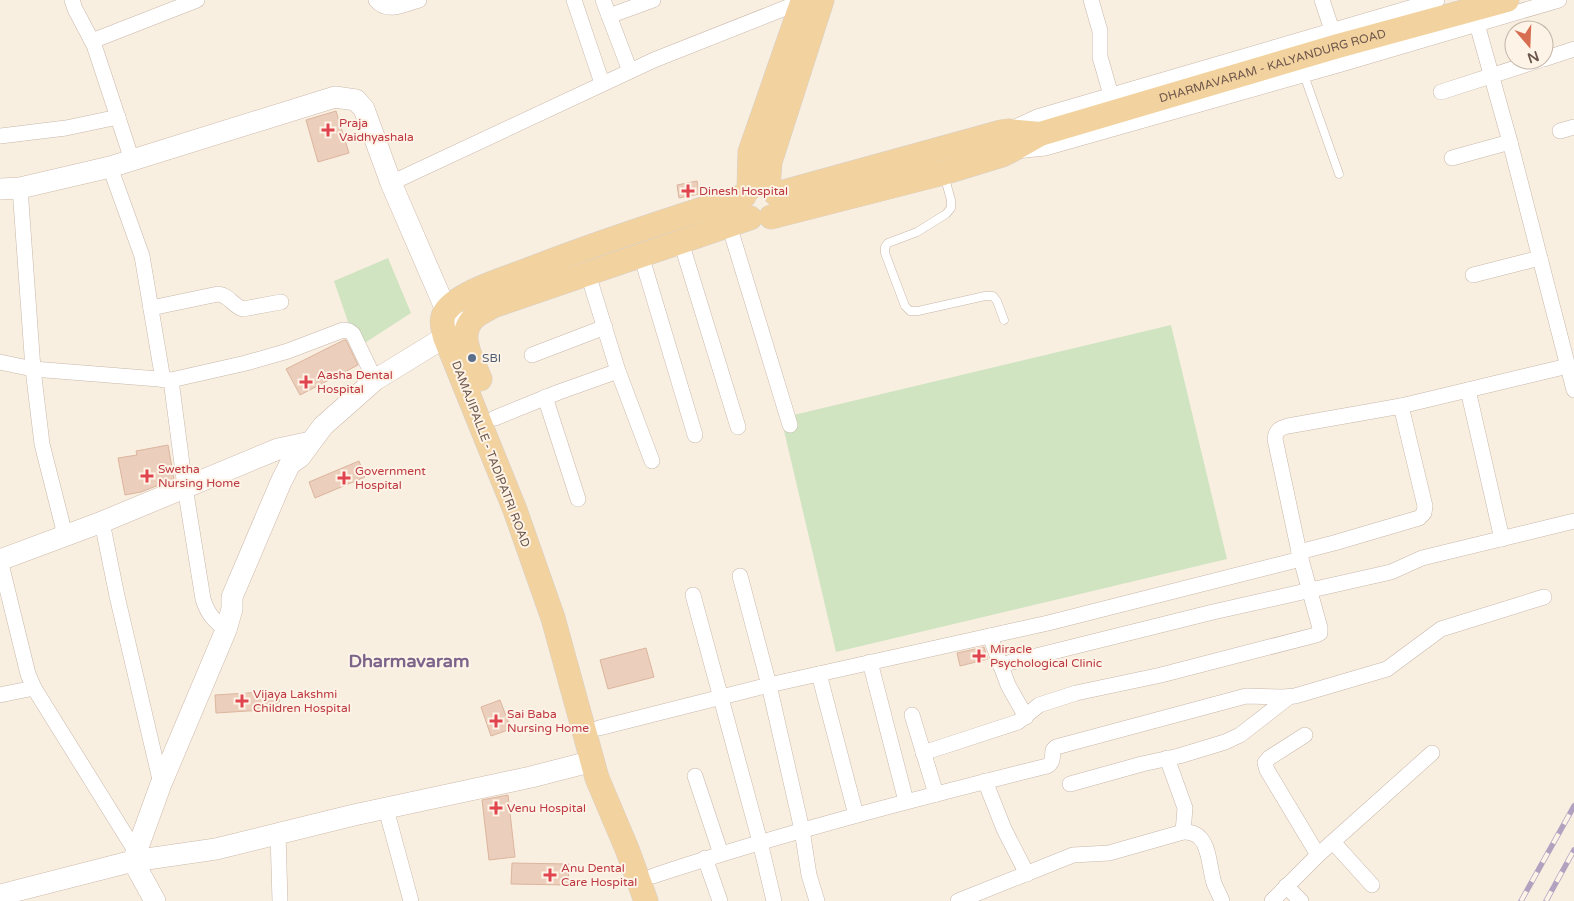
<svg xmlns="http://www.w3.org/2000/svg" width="1574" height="901" viewBox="0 0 1574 901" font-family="'Varela Round',sans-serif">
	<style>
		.green { fill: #d0e4c1 }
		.building { fill: #ebcebb; stroke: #dcb59e }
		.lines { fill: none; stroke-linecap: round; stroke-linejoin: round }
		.lane-casing { stroke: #c8b7aa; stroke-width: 9 }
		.street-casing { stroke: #c8b7aa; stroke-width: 16 }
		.secondary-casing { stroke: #cdb9aa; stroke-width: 22 }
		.primary-casing { stroke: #d6d0cd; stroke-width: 25 }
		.lane { stroke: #fff; stroke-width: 8 }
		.street { stroke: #fff; stroke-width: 15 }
		.secondary { stroke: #fff; stroke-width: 21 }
		.primary { stroke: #f2d29f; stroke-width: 24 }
		.rail-casing { stroke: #b2a2c0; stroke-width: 5.5 }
		.rail { stroke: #fdf3e6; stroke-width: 4; stroke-dasharray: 11; stroke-linecap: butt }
		.health-dot { fill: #e0444e; stroke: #fdf3e6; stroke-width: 2 }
		.service-dot { fill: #5c6f8a; stroke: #fdf3e6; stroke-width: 2 }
		.labels { text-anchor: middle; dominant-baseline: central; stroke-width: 4; stroke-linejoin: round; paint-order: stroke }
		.street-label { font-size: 12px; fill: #6d564b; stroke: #fdf3e6 }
		.health-label { font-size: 12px; fill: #be3a42; stroke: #fdf3e6; text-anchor: start }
		.service-label { font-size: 12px; fill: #4e5e75; stroke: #fdf3e6; text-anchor: start }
		.district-label { font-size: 18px; font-weight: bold; fill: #7c638a; stroke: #fdf3e6 }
	</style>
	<rect width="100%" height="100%" fill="#f9efe1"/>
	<g class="green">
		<polygon points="388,258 411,313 357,348 334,281"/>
		<polygon points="1171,325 1227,559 836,652 781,418"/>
	</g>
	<g class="building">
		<polygon points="336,111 349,153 318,162 306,120"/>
		<polygon points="697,181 699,194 679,198 677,185"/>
		<polygon points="344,340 346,340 358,365 300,395 286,369"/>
		<polygon points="168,445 174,479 141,492 125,495 118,458 137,455 136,451"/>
		<polygon points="359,461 365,477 315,498 309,482"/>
		<polygon points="984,647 988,659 960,666 957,653"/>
		<polygon points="646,648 654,677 608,689 600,660"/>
		<polygon points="279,691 280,709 216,713 215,695"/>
		<polygon points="500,700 511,729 491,736 481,707"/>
		<polygon points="508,795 515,857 489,860 482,800"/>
		<polygon points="512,863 569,864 568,885 511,884"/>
	</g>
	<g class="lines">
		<defs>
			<g id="lane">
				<polyline points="1304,75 1339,174"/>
				<polyline points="944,175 951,200 951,208 946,214 917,232 888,243 885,247 885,253 905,306 910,311 918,311 985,296 993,296 997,301 1004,320"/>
			</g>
			<g id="street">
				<polyline points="72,0 75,9 94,45 132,160"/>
				<path d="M 376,0 C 387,14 405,4 419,0"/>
				<polyline points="574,0 602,83"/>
				<polyline points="603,0 630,71"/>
				<polyline points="1091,0 1100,31 1100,57 1111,95"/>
				<polyline points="1322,0 1332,30"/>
				<polyline points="609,16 653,0"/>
				<polyline points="1477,24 1510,142 1574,390"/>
				<polyline points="92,41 197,0"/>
				<polyline points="1544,59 1574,49"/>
				<polyline points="1441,92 1540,60"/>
				<polyline points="1011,129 1037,117 1437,0"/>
				<polyline points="1560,131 1574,127"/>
				<polyline points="0,136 66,128 118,117"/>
				<polyline points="1016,151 1045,148 1338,65 1559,0"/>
				<polyline points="1452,158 1510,142"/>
				<polyline points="110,167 142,256 163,380"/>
				<polyline points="391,183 654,60 803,1"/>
				<polyline points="20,188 33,369 42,444 65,535"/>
				<polyline points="729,225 790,425"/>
				<polyline points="681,242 738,427"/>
				<polyline points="641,255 695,435"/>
				<polyline points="588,274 618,371 652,461"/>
				<polyline points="1473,275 1540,258"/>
				<path d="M 151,308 L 218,294 C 229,295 233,306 243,309 L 281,302"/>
				<polyline points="532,355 605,327"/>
				<path d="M 0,362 L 33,369 L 171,380 L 185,487 L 203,599 C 208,615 214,620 226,630"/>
				<polyline points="171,380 246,363 288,351 343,330 349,331 353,334 375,380"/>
				<polyline points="1468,390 1502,539"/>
				<polyline points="545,397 578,499"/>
				<polyline points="495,418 559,392 618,371"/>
				<polyline points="102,522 117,596 161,784"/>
				<polyline points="1299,552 1334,543 1419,518 1424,513 1425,506 1401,406"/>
				<polyline points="0,560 28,674 34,688 136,852"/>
				<polyline points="740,576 769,685 802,830 809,875 817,901"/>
				<polyline points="693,595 760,842 774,901"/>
				<polyline points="990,636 1008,685 1026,717"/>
				<polyline points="870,662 906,801"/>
				<polyline points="1000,665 1213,612 1391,572 1422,558 1574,521"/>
				<polyline points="819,674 856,815"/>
				<polyline points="0,695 34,688"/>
				<polyline points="912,715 936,794"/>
				<polyline points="599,728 769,685 1048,623 1301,559"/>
				<polyline points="1305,735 1269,758 1265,763 1267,770 1318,855"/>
				<path d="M 923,753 L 1018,722 L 1039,705 L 1076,693 L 1161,675 L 1316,635 L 1320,633 L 1320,628 L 1299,552 L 1275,439 C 1276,430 1280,428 1288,426 L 1401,406 L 1568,366"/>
				<polyline points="1167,758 1185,808 1183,832"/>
				<polyline points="695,776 721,854"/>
				<polyline points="985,781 1004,829 1027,874"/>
				<polyline points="1070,784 1142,764 1179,756 1225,742 1240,735 1289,697"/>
				<polyline points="386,809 411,901"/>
				<polyline points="278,834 280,901"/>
				<polyline points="1333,842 1372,885"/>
				<polyline points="705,858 720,901"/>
				<path d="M 653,876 C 783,833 915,799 1047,766 C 1054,762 1052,757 1053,750 L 1056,747 L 1246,696 L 1283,697 L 1295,696 L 1387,669 L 1441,629 L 1544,597"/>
				<polyline points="1286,886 1301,901"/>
				<path d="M 958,901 L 1073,855 L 1109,853 L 1183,832 C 1211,830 1208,865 1214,883 C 1216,889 1220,895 1222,901"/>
				<polyline points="1272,901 1318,855 1432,753"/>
			</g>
			<g id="secondary">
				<polyline points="0,189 20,188 110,167 335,97 356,100 364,109 391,183 446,310 453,318 467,326"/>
				<polyline points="0,560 102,522 278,449 311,442"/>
				<polyline points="0,895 133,861 216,849 354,815 531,777 593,761"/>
				<polyline points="155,901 133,861 161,784 226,630 232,609 232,597 281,482 290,464 300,457 323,426 375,380 445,337"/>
			</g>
			<g id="primary">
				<polyline points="768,187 770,162 822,0"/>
				<polyline points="749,189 750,152 803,0"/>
				<polyline points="776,194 1001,132 1008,131 1040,134"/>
				<path id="s1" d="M 771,217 L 943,173 L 1002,155 L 1010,151 L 1040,134 L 1338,46 L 1507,0"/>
				<path d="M 480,379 C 472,359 455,333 476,316 C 481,312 488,309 493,306 L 750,218"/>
				<path d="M 646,901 L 627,849 L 597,778 L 553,618 L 515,510 L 445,337 C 443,328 440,320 445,312 C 457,293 504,279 525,271 C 597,243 670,219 744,196"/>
			</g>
		</defs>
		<use href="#lane" class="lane-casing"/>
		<use href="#street" class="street-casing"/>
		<use href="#secondary" class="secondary-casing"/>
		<use href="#primary" class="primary-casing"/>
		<use href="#lane" class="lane"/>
		<use href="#street" class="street"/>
		<use href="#secondary" class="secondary"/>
		<use href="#primary" class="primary"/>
		<defs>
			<g id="rail">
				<polyline points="1521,901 1574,806"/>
				<polyline points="1546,901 1574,850"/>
			</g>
		</defs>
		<use href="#rail" class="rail-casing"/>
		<use href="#rail" class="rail"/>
	</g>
	<g class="health-dot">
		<path d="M325.5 122.5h5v5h5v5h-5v5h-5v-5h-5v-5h5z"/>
		<path d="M685.5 183.5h5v5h5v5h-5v5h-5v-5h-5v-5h5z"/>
		<path d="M303.5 374.5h5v5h5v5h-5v5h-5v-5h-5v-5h5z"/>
		<path d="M144.5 468.5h5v5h5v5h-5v5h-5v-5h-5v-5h5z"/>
		<path d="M341.5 470.5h5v5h5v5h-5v5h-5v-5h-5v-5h5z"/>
		<path d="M976.5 648.5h5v5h5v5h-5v5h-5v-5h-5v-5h5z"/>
		<path d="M239.5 693.5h5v5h5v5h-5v5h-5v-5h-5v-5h5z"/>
		<path d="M493.5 713.5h5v5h5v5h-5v5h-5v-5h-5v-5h5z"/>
		<path d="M493.5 800.5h5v5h5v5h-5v5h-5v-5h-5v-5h5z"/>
		<path d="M547.5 867.5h5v5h5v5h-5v5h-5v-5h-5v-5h5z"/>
	</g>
	<circle class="service-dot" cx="472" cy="358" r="5"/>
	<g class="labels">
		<g class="street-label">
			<text stroke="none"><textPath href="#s1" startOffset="525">DHARMAVARAM - KALYANDURG ROAD</textPath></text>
			<text transform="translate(491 454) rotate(69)">DAMAJIPALLE - TADIPATRI ROAD</text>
		</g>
		<g class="health-label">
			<text x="339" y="123">Praja<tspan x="339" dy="14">Vaidhyashala</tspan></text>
			<text x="699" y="191">Dinesh Hospital</text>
			<text x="317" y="375">Aasha Dental<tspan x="317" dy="14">Hospital</tspan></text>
			<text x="158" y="469">Swetha<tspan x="158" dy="14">Nursing Home</tspan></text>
			<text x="355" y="471">Government<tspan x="355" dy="14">Hospital</tspan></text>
			<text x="990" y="649">Miracle<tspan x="990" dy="14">Psychological Clinic</tspan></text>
			<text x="253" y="694">Vijaya Lakshmi<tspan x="253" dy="14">Children Hospital</tspan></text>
			<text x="507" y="714">Sai Baba<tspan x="507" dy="14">Nursing Home</tspan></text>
			<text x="507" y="808">Venu Hospital</text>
			<text x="561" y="868">Anu Dental<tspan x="561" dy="14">Care Hospital</tspan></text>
		</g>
		<g class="service-label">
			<text x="482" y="358">SBI</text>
		</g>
		<g class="district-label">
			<text x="409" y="661">Dharmavaram</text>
		</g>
	</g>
	<g transform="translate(1529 45) rotate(161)"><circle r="24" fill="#fdf3e6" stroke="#c3b4a8"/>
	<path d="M0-4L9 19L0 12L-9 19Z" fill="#d76d51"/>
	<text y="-8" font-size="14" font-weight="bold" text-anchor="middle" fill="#6d564b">N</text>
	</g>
</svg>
